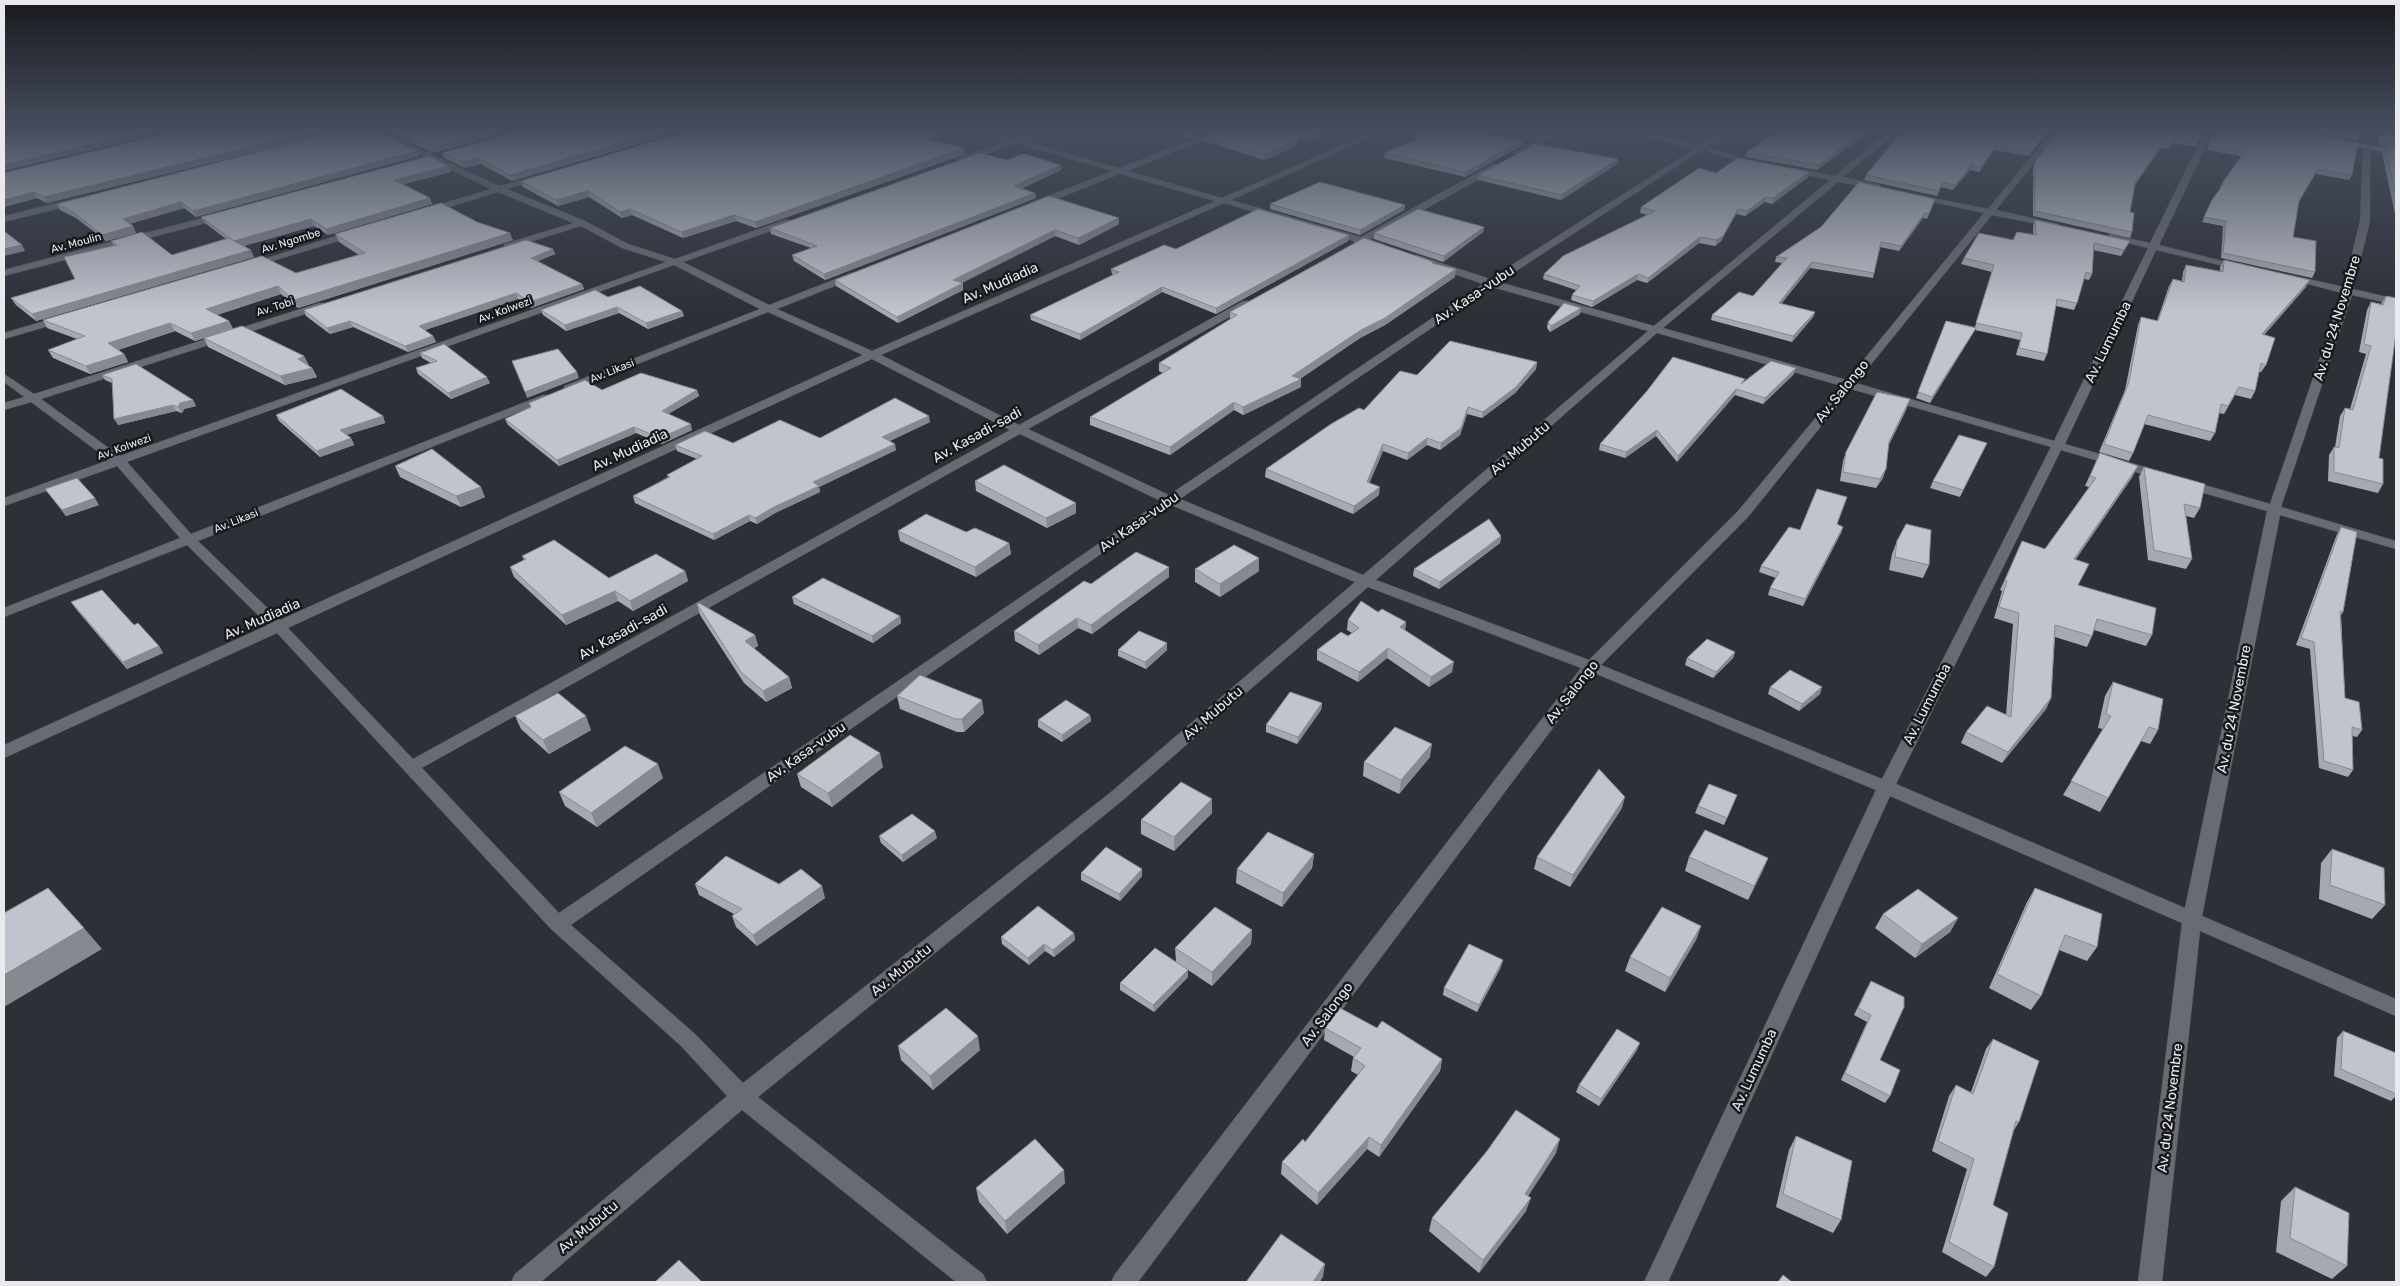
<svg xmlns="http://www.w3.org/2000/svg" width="2400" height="1286" viewBox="0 0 2400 1286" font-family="Rubik,sans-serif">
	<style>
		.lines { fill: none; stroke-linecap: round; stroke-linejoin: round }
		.minor-casing { stroke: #4d4f54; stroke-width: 1 }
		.highway-casing { stroke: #4d4f54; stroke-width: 1 }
		.minor { fill: #686b73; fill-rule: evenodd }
		.highway { fill: #89a2fc; fill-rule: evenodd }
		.wall { fill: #a6a9b0 }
		.shaded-wall { fill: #878990 }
		.building { fill: #c1c4cd; stroke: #878990 }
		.labels { text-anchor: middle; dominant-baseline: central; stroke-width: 5; stroke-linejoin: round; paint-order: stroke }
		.far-street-label { font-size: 11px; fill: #e8eaee; stroke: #17181b }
		.street-label { font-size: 14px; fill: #e8eaee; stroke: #17181b }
	</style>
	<rect width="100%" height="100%" fill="#2d3037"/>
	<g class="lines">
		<defs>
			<g id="minor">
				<path d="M 371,131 L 382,131 L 499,186 L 545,174 L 545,178 L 507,189 L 585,221 L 628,244 L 675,259 L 784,220 L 790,220 L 790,224 L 683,262 L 769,305 L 851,273 L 857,273 L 857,277 L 777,309 L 872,351 L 1215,201 L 1120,174 L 1036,207 L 1030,207 L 1030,203 L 1112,171 L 1016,143 L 965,162 L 959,162 L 959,158 L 1007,141 L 977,131 C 990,131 1007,139 1016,138 C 1027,137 1034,131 1047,131 L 1023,141 L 1119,168 L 1214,131 L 1225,131 L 1128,171 L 1222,198 L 1374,131 L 1385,131 L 1231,200 L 1361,237 L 1493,164 L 1499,164 L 1499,168 L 1370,240 L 1384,244 L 1384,248 L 1363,244 L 1354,245 L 1354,241 L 1224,203 L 881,355 L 1019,425 L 1243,301 L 1251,301 L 1251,305 L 1028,429 L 1169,495 L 1483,284 L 1411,259 L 1411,255 L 1417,255 L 1490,279 L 1694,149 L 1621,131 L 1637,131 L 1700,145 L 1721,131 L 1731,131 L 1708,147 L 1761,164 L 1757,166 L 1702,150 L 1499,282 L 1654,326 L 1830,180 L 1787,171 L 1787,167 L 1835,176 L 1889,131 L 1898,131 L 1843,177 L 1880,185 L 1880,189 L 1838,182 L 1663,328 L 1847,380 L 1984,213 L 1914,198 L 1914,194 L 1988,209 L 2052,131 L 2060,131 L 1996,210 L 2058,224 L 2058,228 L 1992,215 L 1856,383 L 2054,441 L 2148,248 L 2105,237 L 2110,234 L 2150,243 L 2205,131 L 2213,131 L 2159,245 L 2246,267 L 2241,270 L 2156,250 L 2065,444 L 2166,473 L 2168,476 L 2162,480 L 2061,450 L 1896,784 L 2185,908 L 2267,511 L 2179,486 L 2178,483 L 2184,479 L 2270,504 L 2342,293 L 2285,278 L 2290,275 L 2344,287 L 2360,221 L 2363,147 L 2370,145 L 2370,221 L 2353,289 L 2396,299 L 2396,305 L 2352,295 L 2281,507 L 2396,541 L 2396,549 L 2280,515 L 2202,916 L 2396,999 L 2396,1016 L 2200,931 L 2162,1282 L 2138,1282 L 2182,923 L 1890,796 L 1668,1282 L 1644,1282 L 1876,790 L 1594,673 L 1138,1282 L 1111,1282 L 1115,1274 L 1581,668 L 1368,587 L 1123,800 L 758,1097 L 983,1274 L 987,1282 L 956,1282 L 742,1110 L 541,1282 L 511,1282 L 515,1274 L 727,1096 L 681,1046 L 551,929 L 277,633 L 4,758 L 4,745 L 268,625 L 187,545 L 4,617 L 4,608 L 180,538 L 117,466 L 4,506 L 4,498 L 109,460 L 31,402 L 4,410 L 4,403 L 24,397 L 4,382 L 4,374 L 34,394 L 319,303 L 327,303 L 327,307 L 41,399 L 120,456 L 666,262 L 622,248 L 581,226 L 510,248 L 504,248 L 504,244 L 573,223 L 498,192 L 430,213 L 424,213 L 424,209 L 491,189 ZM 674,265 L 760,309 L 564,386 L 564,390 L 572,390 L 768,312 L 863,355 L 280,620 L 198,541 L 551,399 L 553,397 L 551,395 L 543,395 L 191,534 L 127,462 ZM 1492,287 L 1648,331 L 1363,575 L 1180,499 ZM 1657,333 L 1842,386 L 1738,511 L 1589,660 L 1376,580 ZM 872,359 L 1010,430 L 413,759 L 288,628 ZM 1851,389 L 2051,447 L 1882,779 L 1601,665 L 1748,517 ZM 1020,434 L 1161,501 L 559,913 L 422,768 ZM 1171,505 L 1355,582 L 1111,792 L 743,1083 L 695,1034 L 571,925 Z"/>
				<polygon points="1552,131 1562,131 1521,155 1514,153"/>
				<polygon points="78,198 82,201 81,203 4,222 4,216"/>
				<polygon points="222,213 226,216 225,218 4,276 4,270"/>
				<polygon points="355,230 360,233 358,235 253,267 245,265"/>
				<polygon points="65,315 69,316 69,320 4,339 4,333"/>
			</g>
			<polygon id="highway" points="2336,139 2396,150 2396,154 2336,143"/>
		</defs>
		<use href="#minor" class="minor-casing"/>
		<use href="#highway" class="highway-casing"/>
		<use href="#minor" class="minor"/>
		<use href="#highway" class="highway"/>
	</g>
	<g class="wall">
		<polygon points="177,131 376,131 417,151 419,156 196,217 184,208 129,224 133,226 136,233 106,241 76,218 60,210 57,204 336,132 47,203 37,198 4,207 4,173"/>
		<polygon points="387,131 513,131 433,153"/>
		<polygon points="520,131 682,131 512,181 481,164 465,168 444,158 442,153"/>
		<polygon points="689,131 952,131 930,140 965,154 756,228 736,221 683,238 632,215 622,218 589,197 558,206 523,187 521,181"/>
		<polygon points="1164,131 1208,131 1192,138"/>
		<polygon points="1216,131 1331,131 1309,140 1298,138 1296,146 1264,160 1204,141 1204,136"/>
		<polygon points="1416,131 1467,131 1522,141 1521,146 1465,177 1384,158 1385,153 1419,138"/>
		<polygon points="1778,131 1869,131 1817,170 1746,157 1747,152"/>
		<polygon points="1903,131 2049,131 2029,156 1994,150 1979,172 1970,170 1953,190 1941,187 1937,196 1864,180 1866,175"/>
		<polygon points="2203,131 2195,147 2173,143 2168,149 2161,148 2135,185 2130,212 2132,232 2130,238 2033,216 2033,167 2035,162"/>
		<polygon points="2214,131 2300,131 2352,175 2349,180 2315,174 2299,202 2293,237 2315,272 2312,278 2221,258 2223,226 2202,222 2212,200 2221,188 2220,188 2222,183 2241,156 2206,150"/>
		<polygon points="2305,131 2361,131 2360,136 2357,141"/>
		<polygon points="2382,133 2396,135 2396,219 2382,153 2385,147 2392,148 2380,145 2378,139"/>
		<polygon points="1618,159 1617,164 1561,200 1478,180 1478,175"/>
		<polygon points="1007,160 1061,170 1021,189 1035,193 1036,198 825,280 794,261 792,255 811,248 771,234 770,228"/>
		<polygon points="449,166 451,172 403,184 430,198 432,204 328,235 314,226 243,246 254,257 36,321 16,305 11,298 75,279 114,246 111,241 172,255 226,239 205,223 201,217"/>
		<polygon points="1809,172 1808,177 1772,204 1765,202 1745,216 1736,214 1721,241 1715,246 1699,243 1647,283 1637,280 1592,307 1571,300 1572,295 1576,290 1543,279 1544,274 1648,215 1640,213 1641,207 1716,173"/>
		<polygon points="1049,196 1119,224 1079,245 1055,236 961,283 963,283 963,290 898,323 836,286 835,280"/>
		<polygon points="1935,199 1927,219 1923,218 1899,251 1880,247 1873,278 1810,268 1781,304 1815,312 1813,317 1792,342 1711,320 1712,315 1753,296 1782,263 1775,262 1776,257"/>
		<polygon points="1270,204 1405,205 1404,210 1360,235 1270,209"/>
		<polygon points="2035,220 2130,241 2121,256 2093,250 2092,274 2089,280 2084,279 2077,303 2074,310 2056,306 2047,354 2044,361 2016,355 2020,340 1975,330 1930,403 1916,398 1946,321 1975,327 1992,272 1961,264 1964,258 2013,240 2033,235 2033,226"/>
		<polygon points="1484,227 1483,232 1443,262 1374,239 1374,233"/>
		<polygon points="335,234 513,240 298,308 281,294 217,315 229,321 233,329 195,341 175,331 118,350 124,354 128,362 90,374 53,358 48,350 77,339 47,328 43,320 296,273 359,255 339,242"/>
		<polygon points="1349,235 1348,241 1216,314 1162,292 1080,340 1031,320 1030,315 1113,275 1112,274 1111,269 1176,249"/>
		<polygon points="553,249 555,254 538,261 582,284 584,289 531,308 518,299 425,330 433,336 436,342 408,352 353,327 330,334 306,316 304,310"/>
		<polygon points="2224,260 2306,287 2264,335 2266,365 2261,372 2259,372 2255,391 2251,399 2235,395 2224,414 2219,413 2215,433 2210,441 2144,424 2133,453 2129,461 2099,452 2125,390 2138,325 2141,317 2157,321 2169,286 2173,279 2182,281 2183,272 2186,265 2220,271 2220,267"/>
		<polygon points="1434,262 1434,264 1455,277 1385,325 1360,338 1300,379 1301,387 1243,415 1234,410 1170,455 1090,425 1090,417 1163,373 1159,371 1159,363 1230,319 1230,312"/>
		<polygon points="2386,296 2379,458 2383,484 2378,493 2328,481 2329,455 2334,447 2335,447 2340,416 2345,408 2350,409 2366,354 2359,352 2367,310 2371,302 2381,304"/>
		<polygon points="608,297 682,311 684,316 648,329 619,313 566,331 543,315 541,310"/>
		<polygon points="1580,314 1550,332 1547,328 1548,322"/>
		<polygon points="204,338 304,356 309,366 312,368 317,377 285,385 208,347"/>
		<polygon points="420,353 490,383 451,399 418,374 416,368 431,363 422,358"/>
		<polygon points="1537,362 1536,369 1515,393 1482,418 1467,414 1460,435 1440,450 1427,445 1407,460 1383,451 1369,483 1379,495 1353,514 1265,477 1266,469 1364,410 1417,375"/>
		<polygon points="1794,374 1763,404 1735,395 1677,462 1656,436 1625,458 1599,450 1600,444 1744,381"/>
		<polygon points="102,375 193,400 196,406 184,409 182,413 176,411 118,425 112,383 105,380"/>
		<polygon points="602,390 697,390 699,396 668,414 692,430 662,444 636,433 559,466 508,425 505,419"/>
		<polygon points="1907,408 1889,444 1883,478 1876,488 1840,481 1843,461 1846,452"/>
		<polygon points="276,415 383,416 385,423 346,435 351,438 354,445 320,457 279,421"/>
		<polygon points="930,422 889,441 896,450 819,487 820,492 775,513 757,524 750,521 714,540 635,503 633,496 668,477 667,475 697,459 677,451 675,445 733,443 820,438"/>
		<polygon points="1987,443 1960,497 1930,488 1933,481"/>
		<polygon points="2100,453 2133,476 2076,559 2078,585 2152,635 2146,646 2094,630 2092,636 2087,647 2055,637 2051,698 2046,709 2002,763 1961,743 1966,732 2006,715 2013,624 1994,618 2002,591 2000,590 2022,541 2045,549 2089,487 2085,486"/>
		<polygon points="395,466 485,497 461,507 400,477"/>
		<polygon points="2144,467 2200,508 2194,518 2186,516 2192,559 2186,569 2148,560 2139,477"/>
		<polygon points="975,481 1076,513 1047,528 976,491"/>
		<polygon points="45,489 99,505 66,516"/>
		<polygon points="1837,525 1843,527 1841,533 1803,606 1768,595 1770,588 1776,578 1759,572 1761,566 1800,530"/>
		<polygon points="2341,527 2343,612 2341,615 2345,698 2362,730 2357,737 2352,736 2353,770 2348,777 2319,768 2310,649 2296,645 2337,534"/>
		<polygon points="898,531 966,532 1009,543 1011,554 976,577 900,541"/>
		<polygon points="1501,536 1500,543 1439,589 1413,576 1414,569"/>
		<polygon points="1897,541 1929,565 1923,578 1889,570 1892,554"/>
		<polygon points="522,556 609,578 685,571 688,581 633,611 618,601 566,625 514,577 510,567 524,560"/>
		<polygon points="1195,569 1259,571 1220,597 1195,582"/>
		<polygon points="1169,577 1092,634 1078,628 1039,655 1015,641 1014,631 1091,584"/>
		<polygon points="792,597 900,616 901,623 873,643 794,604"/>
		<polygon points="71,602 134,625 159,646 163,653 127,669 76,609"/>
		<polygon points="697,604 755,635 758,646 754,648 789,677 792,688 766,702 744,683 700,615"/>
		<polygon points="1378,612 1406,622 1405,630 1452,672 1429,687 1387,658 1358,682 1317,660 1317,650 1348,636 1352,633 1347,630 1348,620"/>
		<polygon points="1167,643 1167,650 1146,669 1118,656 1118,650"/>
		<polygon points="1735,652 1733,658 1713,678 1685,665 1687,658"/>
		<polygon points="2113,682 2158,730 2150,744 2141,741 2100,812 2063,795 2103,729 2098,728 2105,696"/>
		<polygon points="1770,687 1820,694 1799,711 1768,694"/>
		<polygon points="897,696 984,713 964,732 957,732 900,709"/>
		<polygon points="1322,703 1321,710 1297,744 1266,732 1266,725"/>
		<polygon points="1090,715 1091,721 1062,742 1038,727 1038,720"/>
		<polygon points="515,716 591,730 549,754 521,729"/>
		<polygon points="1430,757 1399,794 1363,776 1364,762"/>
		<polygon points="883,767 832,807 801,787 797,774"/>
		<polygon points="663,778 597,827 565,806 559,792"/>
		<polygon points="1737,795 1724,825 1695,813 1698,806"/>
		<polygon points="1212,799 1212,813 1174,851 1141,834 1141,820"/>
		<polygon points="1622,808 1570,887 1534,869 1537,857"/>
		<polygon points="879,836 937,838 903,862 881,843"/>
		<polygon points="2332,849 2385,905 2372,919 2319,899 2321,863"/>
		<polygon points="1314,854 1312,868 1282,907 1236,883 1237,869"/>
		<polygon points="1689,857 1768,858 1762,872 1748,900 1685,871"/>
		<polygon points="1142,869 1142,876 1120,901 1081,880 1081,873"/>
		<polygon points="695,884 779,884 825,898 757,946 736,927 732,916 734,914 699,895"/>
		<polygon points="2035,888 2097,947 2087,961 2059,950 2041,996 2031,1010 1989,988 2027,902"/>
		<polygon points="1883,914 1958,918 1950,932 1915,958 1875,928"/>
		<polygon points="1701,926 1696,940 1665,992 1625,971 1630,957"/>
		<polygon points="1252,930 1251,944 1212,986 1188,970 1188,977 1154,1012 1120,990 1120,983 1176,961 1175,948"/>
		<polygon points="1074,933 1075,940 1054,957 1045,951 1029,965 1002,944 1001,937"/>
		<polygon points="1501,967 1477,1012 1443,995 1444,988"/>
		<polygon points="1867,988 1880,1060 1890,1096 1885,1103 1841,1080 1867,1022 1854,1015"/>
		<polygon points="1325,1028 1377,1028 1442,1059 1440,1071 1379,1157 1367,1149 1317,1205 1281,1174 1282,1162 1305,1142 1358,1075 1351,1071 1353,1058 1354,1057 1324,1040"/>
		<polygon points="2343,1031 2396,1053 2396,1096 2391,1101 2334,1076 2337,1038"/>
		<polygon points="1993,1039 2019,1122 2014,1130 1993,1205 1994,1267 1986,1277 1942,1252 1967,1169 1932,1151 1949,1096 1956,1085 1971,1092 1986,1049"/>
		<polygon points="898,1046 980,1050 933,1090 901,1060"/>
		<polygon points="1637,1050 1599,1106 1576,1092 1579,1085"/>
		<polygon points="1796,1136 1841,1220 1833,1233 1776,1207 1789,1150"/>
		<polygon points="1556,1153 1528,1196 1526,1211 1479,1273 1429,1231 1432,1218"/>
		<polygon points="1065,1183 1007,1234 979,1202 976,1188"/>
		<polygon points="2295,1187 2347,1266 2332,1279 2276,1252 2281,1201"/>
	</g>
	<g class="shaded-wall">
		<polygon points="146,131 171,131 4,171 4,165"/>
		<polygon points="315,131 339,131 47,203 44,197"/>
		<polygon points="492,131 513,131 433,153 431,148"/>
		<polygon points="662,131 682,131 512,181 510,175"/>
		<polygon points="938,131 952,131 922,143 921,138"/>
		<polygon points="1195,131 1208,131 1192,138 1192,132"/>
		<polygon points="1318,131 1331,131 1309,140 1309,135"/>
		<polygon points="1864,131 1869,131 1817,170 1818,165"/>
		<polygon points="2047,131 2049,131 2029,156 2031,152"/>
		<polygon points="1299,132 1298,138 1296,146 1264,160 1264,154"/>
		<polygon points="1522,141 1521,146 1465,177 1465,172"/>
		<polygon points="2163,143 2161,148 2133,188 2135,183"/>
		<polygon points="1996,146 1994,150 1979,172 1981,167"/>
		<polygon points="964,148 965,154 756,228 755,222"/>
		<polygon points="417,151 419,156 196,217 193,211"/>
		<polygon points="479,158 481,164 465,168 463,162"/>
		<polygon points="1618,159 1617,164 1561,200 1561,195"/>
		<polygon points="1061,165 1061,170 1015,191 1014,186"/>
		<polygon points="1972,165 1970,170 1953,190 1955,185"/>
		<polygon points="449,166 451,172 397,186 394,180"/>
		<polygon points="1809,172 1808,177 1772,204 1773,198"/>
		<polygon points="588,191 589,197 558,206 556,200"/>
		<polygon points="34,192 37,198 4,207 4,200"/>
		<polygon points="1035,193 1036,198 825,280 824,274"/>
		<polygon points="1766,197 1765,202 1745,216 1747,211"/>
		<polygon points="430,198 432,204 328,235 326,229"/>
		<polygon points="181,202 184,208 126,225 123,219"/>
		<polygon points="1405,205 1404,210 1360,235 1360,230"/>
		<polygon points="630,209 632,215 622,218 620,212"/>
		<polygon points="1738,209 1736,214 1721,241 1715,246 1716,240"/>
		<polygon points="1925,213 1923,218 1899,251 1901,246"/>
		<polygon points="734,215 736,221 683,238 681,232"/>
		<polygon points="1119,218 1119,224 1079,245 1078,238"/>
		<polygon points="311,219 314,226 237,248 234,241"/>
		<polygon points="133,226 136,233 106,241 102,235"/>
		<polygon points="1484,227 1483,232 1443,262 1444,256"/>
		<polygon points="1055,230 1055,236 954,287 953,280"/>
		<polygon points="510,233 513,240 298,308 294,300"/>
		<polygon points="1349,235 1348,241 1216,314 1216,308"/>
		<polygon points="1700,237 1699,243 1647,283 1648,278"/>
		<polygon points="22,245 25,251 4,256 4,249"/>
		<polygon points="553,249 555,254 533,263 531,258"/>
		<polygon points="251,250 254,257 36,321 32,314"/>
		<polygon points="1812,262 1810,268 1777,309 1779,303"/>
		<polygon points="1456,269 1455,277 1385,325 1360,338 1295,382 1301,379 1301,387 1243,415 1243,407 1292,376 1361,330"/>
		<polygon points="1638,274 1637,280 1592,307 1593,301"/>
		<polygon points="2310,280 2306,287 2258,342 2262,334"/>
		<polygon points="963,283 963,290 898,323 897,317"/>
		<polygon points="582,284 584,289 531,308 530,302"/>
		<polygon points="278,286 281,294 210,317 206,309"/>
		<polygon points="1162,287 1162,292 1080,340 1080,334"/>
		<polygon points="516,293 518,299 422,331 419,326"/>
		<polygon points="617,307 619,313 566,331 565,325"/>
		<polygon points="1581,308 1580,314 1550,332 1551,326"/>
		<polygon points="682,311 684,316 648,329 646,323"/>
		<polygon points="1815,312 1813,317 1792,342 1793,336"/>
		<polygon points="229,321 233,329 195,341 191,333"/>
		<polygon points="350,321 353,327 330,334 327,328"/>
		<polygon points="170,323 175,331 112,352 108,343"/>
		<polygon points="1976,328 1973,333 1930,403 1932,397"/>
		<polygon points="433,336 436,342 408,352 405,346"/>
		<polygon points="124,354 128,362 90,374 86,366"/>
		<polygon points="304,356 309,366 298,359"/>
		<polygon points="1537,362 1536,369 1515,393 1482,418 1483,412"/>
		<polygon points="312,368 317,377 285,385 280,376"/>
		<polygon points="1796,368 1794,374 1763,404 1765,398"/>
		<polygon points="577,372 579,378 527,398 525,392"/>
		<polygon points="487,377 490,383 451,399 448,393"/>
		<polygon points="1736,389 1735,395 1677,462 1678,456"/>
		<polygon points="697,390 699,396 663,417 662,411"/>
		<polygon points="1910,399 1907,408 1886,451 1889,442"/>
		<polygon points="193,400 196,406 184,409 182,413 178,407 180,403"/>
		<polygon points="1234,402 1234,410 1170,455 1170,447"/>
		<polygon points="173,405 176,411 118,425 114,419"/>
		<polygon points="1468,407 1467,414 1460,435 1440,450 1441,443"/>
		<polygon points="383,416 385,423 342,436 340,430"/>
		<polygon points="929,416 930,422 884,444 882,437"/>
		<polygon points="691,424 692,430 662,444 660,438"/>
		<polygon points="634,427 636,433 559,466 557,460"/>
		<polygon points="1657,430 1656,436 1625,458 1626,452"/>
		<polygon points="351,438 354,445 320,457 317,451"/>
		<polygon points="1427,438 1427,445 1407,460 1408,453"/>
		<polygon points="895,444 896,450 819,487 820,492 775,513 757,524 755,518 813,482"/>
		<polygon points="1383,444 1383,451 1367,489 1367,482"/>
		<polygon points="2138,466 2133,476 2069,569 2074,559"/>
		<polygon points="1886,469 1883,478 1876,488 1880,479"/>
		<polygon points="481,487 485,497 461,507 456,496"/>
		<polygon points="1380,487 1379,495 1353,514 1354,506"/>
		<polygon points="95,498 99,505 66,516 62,510"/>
		<polygon points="1076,503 1076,513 1047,528 1046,518"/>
		<polygon points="749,515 750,521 714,540 713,534"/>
		<polygon points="1843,527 1841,533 1803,606 1805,599"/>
		<polygon points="1501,536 1500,543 1439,589 1440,582"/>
		<polygon points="1009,543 1011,554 976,577 975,567"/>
		<polygon points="1259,558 1259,571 1220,597 1220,584"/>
		<polygon points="1169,567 1169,577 1092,634 1091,625"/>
		<polygon points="685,571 688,581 633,611 630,601"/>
		<polygon points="615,591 618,601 566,625 562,615"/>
		<polygon points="900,616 901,623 873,643 872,636"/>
		<polygon points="1077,618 1078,628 1039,655 1038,645"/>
		<polygon points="1406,622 1405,632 1400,627"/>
		<polygon points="755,635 758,646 748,652 745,641"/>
		<polygon points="1167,643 1167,650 1146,669 1145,662"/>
		<polygon points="159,646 163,653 127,669 123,662"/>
		<polygon points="1388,648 1387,658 1358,682 1359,672"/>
		<polygon points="1735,652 1733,658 1713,678 1716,672"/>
		<polygon points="1454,662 1452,672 1429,687 1431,677"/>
		<polygon points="789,677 792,688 766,702 763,691"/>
		<polygon points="1822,687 1820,694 1799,711 1802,704"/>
		<polygon points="2051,698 2046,709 2002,763 2008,752"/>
		<polygon points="982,700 984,713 964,732 962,719"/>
		<polygon points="1322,703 1321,710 1297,744 1298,737"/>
		<polygon points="1090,715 1091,721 1062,742 1062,735"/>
		<polygon points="586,716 591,730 549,754 543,740"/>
		<polygon points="1432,744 1430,757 1399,794 1401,780"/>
		<polygon points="880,753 883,767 832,807 828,793"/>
		<polygon points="658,764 663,778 597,827 591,813"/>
		<polygon points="1625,797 1622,808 1570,887 1573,875"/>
		<polygon points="1212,799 1212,813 1174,851 1174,837"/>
		<polygon points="935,831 937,838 903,862 902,855"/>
		<polygon points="1314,854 1312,868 1282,907 1283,893"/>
		<polygon points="1768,858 1762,872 1748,900 1754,886"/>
		<polygon points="1142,869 1142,876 1120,901 1119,894"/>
		<polygon points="822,886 825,898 757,946 753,935"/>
		<polygon points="1958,918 1950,932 1915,958 1922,944"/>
		<polygon points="1701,926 1696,940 1665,992 1670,978"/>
		<polygon points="84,928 102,949 4,1007 4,975"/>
		<polygon points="1252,930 1251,944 1212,986 1212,972"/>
		<polygon points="1074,933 1075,940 1054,957 1053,950"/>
		<polygon points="1044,944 1045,951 1029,965 1028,958"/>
		<polygon points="1503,960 1501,967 1477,1012 1479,1005"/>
		<polygon points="1188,970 1188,977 1154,1012 1153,1005"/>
		<polygon points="978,1036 980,1050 933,1090 930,1076"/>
		<polygon points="1640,1043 1637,1050 1599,1106 1601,1099"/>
		<polygon points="1442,1059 1440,1071 1379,1157 1381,1145"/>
		<polygon points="1369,1137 1367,1149 1317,1205 1318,1193"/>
		<polygon points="1560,1139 1556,1153 1521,1207 1525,1194"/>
		<polygon points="1064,1170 1065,1183 1007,1234 1005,1221"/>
		<polygon points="1531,1198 1526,1211 1479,1273 1483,1260"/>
		<polygon points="1325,1264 1323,1277 1320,1282 1313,1282"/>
	</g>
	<g class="building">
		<polygon points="12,131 146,131 4,165 4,134"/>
		<polygon points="177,131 315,131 44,197 34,192 4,200 4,173"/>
		<polygon points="339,131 376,131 417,151 193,211 181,202 123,219 133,226 102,235 73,212 57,204"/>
		<polygon points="396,131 492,131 431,148"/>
		<polygon points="520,131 662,131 510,175 479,158 463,162 442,153"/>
		<polygon points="689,131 938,131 921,138 964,148 755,222 734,215 681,232 630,209 620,212 588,191 556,200 521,181"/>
		<polygon points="1216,131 1318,131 1309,135 1299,132 1297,140 1264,154 1204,136"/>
		<polygon points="1418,131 1467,131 1522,141 1465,172 1385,153 1421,137"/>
		<polygon points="1778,131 1864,131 1818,165 1747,152"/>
		<polygon points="1903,131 2047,131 2031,152 1996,146 1981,167 1972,165 1955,185 1942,182 1939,191 1866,175"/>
		<polygon points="2060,131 2203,131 2197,143 2175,138 2170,145 2163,143 2135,183 2130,212 2134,213 2132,232 2035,211 2035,162"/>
		<polygon points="2215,131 2300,131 2358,143 2352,175 2318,169 2299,201 2293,237 2316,241 2315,272 2223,253 2226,221 2204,217 2212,200 2224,183 2222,183 2245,152 2208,145"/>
		<polygon points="2332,131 2361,131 2360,136"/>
		<polygon points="2382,133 2396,135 2396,143 2383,139"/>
		<polygon points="1536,144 1618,159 1561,195 1478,175"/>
		<polygon points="2385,147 2396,149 2396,196"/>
		<polygon points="980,153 1007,160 1024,154 1061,165 1014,186 1035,193 824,274 792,255 817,246 770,228"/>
		<polygon points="429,156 449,166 394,180 430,198 326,229 311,219 234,241 201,217"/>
		<polygon points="1738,158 1809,172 1773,198 1766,197 1747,211 1738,209 1723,236 1716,240 1700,237 1648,278 1638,274 1593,301 1572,295 1580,286 1544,274 1563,256 1655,211 1641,207 1699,168 1716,173"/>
		<polygon points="1320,182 1405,205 1360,230 1270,204"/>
		<polygon points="1859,182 1935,199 1929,214 1925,213 1901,246 1881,242 1874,273 1812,262 1779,303 1815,312 1793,336 1712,315 1739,292 1753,296 1787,258 1776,257 1821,227"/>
		<polygon points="1049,196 1119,218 1078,238 1055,230 953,280 963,283 897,317 835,280"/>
		<polygon points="441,203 477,222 510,233 294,300 278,286 206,309 229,321 191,333 170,323 108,343 124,354 86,366 48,350 85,336 43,320 262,256 296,273 365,253 335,234"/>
		<polygon points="1258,209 1349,235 1216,308 1162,287 1080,334 1030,315 1119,272 1111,269 1164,245 1176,249"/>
		<polygon points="1418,209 1484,227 1444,256 1374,233"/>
		<polygon points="2035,220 2130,241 2124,250 2094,243 2092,274 2086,272 2077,303 2057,299 2047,354 2019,348 2022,333 1976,323 1994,265 1964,258 1979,233 2013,240 2017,232 2036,235"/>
		<polygon points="4,231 22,245 4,249"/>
		<polygon points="142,232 172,255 229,238 251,250 32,314 11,298 75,279 64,257 117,245 111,241"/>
		<polygon points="1364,238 1434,262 1432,263 1456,269 1385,318 1361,330 1292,376 1301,379 1243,407 1234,402 1170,447 1090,417 1171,368 1159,363 1237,315 1230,312"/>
		<polygon points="526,240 553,249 531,258 582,284 530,302 516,293 419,326 433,336 405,346 350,321 327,328 304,310"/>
		<polygon points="2224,260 2310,280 2262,334 2275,338 2266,365 2261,363 2255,391 2239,387 2228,406 2221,404 2215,433 2148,415 2133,453 2104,444 2129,382 2141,317 2158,321 2173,279 2184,282 2186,265 2223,272"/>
		<polygon points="640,286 682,311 646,323 617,307 565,325 541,310 595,290 608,297"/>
		<polygon points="2386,296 2396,298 2396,333 2379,458 2383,459 2383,484 2334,472 2334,447 2339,448 2345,408 2353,410 2371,346 2364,344 2371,302 2383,305"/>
		<polygon points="1564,303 1581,308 1551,326 1548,322"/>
		<polygon points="1946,321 1976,328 1932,397 1918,392"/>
		<polygon points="242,326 304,356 298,359 312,368 280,376 204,338"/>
		<polygon points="1450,341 1537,362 1516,387 1483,412 1468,407 1461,428 1441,443 1427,438 1408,453 1383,444 1367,482 1380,487 1354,506 1266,469 1331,424 1359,408 1364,410 1400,371 1417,375"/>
		<polygon points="444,344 487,377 448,393 416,368 437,361 420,353"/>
		<polygon points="558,349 577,372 525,392 512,361"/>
		<polygon points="1673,357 1745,379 1741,384 1771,361 1796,368 1765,398 1736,389 1678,456 1657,430 1626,452 1600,444 1647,391"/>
		<polygon points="136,364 193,400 180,403 178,407 173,405 114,419 112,379 102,375"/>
		<polygon points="641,373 697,390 662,411 691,424 660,438 634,427 557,460 505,419 531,407 529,403 585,380 602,390"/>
		<polygon points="341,389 383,416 340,430 351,438 317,451 276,415"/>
		<polygon points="1877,392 1910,399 1889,442 1886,469 1880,479 1843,472 1846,452"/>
		<polygon points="895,398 929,416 882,437 895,444 813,482 819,486 774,507 755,518 749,515 713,534 633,496 670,477 667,475 702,456 675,445 705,431 733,443 780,420 820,438"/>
		<polygon points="1959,435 1987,443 1963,490 1933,481"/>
		<polygon points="432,449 481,487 456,496 395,466"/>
		<polygon points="2100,453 2138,466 2074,559 2089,564 2078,585 2156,608 2152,635 2097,619 2092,636 2055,625 2051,698 2008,752 1966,732 1987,706 2011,717 2019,613 1999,607 2007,581 2005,580 2022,541 2045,549 2096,478 2090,476"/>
		<polygon points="1004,465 1076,503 1046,518 975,481"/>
		<polygon points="2144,467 2205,484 2200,508 2184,504 2192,559 2154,550"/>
		<polygon points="77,478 95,498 62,510 45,489"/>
		<polygon points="1817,489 1847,497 1837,524 1843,527 1805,599 1770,588 1779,572 1761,566 1789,527 1800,530"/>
		<polygon points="926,514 966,532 975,528 1009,543 975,567 898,531"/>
		<polygon points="1489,519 1501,536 1440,582 1414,569"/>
		<polygon points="1906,524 1931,530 1929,565 1895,557 1897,541"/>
		<polygon points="2341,527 2357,532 2343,612 2340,611 2345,698 2359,702 2362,730 2352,727 2353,770 2324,761 2314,642 2301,638"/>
		<polygon points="554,540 609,578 656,554 685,571 630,601 615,591 562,615 510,567 526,559 522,556"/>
		<polygon points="1234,545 1259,558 1220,584 1195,569"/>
		<polygon points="1136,552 1169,567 1091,625 1077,618 1038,645 1014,631 1084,581 1091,584"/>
		<polygon points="823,578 900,616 872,636 792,597"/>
		<polygon points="102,590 134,625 138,623 159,646 123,662 71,602"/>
		<polygon points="1361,601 1378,612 1382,609 1406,622 1400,627 1454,662 1431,677 1388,648 1359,672 1317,650 1341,632 1348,636 1359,628 1348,620"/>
		<polygon points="699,603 755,635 745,641 789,677 763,691 741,672 697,604"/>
		<polygon points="1139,631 1167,643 1145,662 1118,650"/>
		<polygon points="1707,639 1735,652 1716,672 1687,658"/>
		<polygon points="1790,670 1822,687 1802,704 1770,687"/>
		<polygon points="920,675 982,700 962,719 955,719 897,696"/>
		<polygon points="2113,682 2163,699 2158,730 2149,727 2108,798 2071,781 2111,716 2106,714"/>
		<polygon points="1290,692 1322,703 1298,737 1266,725"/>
		<polygon points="558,693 586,716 543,740 515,716"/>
		<polygon points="1066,700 1090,715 1062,735 1038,720"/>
		<polygon points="1395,727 1432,744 1401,780 1364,762"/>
		<polygon points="850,735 880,753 828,793 797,774"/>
		<polygon points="625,746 658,764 591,813 559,792"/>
		<polygon points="1599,769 1625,797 1573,875 1537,857"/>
		<polygon points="1181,782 1212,799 1174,837 1141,820"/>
		<polygon points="1709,784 1737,795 1727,818 1698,806"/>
		<polygon points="912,814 935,831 902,855 879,836"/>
		<polygon points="1705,830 1768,858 1754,886 1689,857"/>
		<polygon points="1268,832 1314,854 1283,893 1237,869"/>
		<polygon points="1106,847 1142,869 1119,894 1081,873"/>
		<polygon points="2332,849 2384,868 2385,905 2330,885"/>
		<polygon points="726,856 779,884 801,869 822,886 753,935 732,916 742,909 695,884"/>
		<polygon points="48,888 84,928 4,975 4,913"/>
		<polygon points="2035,888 2102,914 2097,947 2065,935 2041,996 1997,974"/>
		<polygon points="1918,889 1958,918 1922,944 1883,914"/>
		<polygon points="1038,906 1074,933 1053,950 1044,944 1028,958 1001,937"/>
		<polygon points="1215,907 1252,930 1212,972 1175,948"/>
		<polygon points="1662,907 1701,926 1670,978 1630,957"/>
		<polygon points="1469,944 1503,960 1479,1005 1444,988"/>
		<polygon points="1155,948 1188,970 1153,1005 1120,983"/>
		<polygon points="1871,981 1904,997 1904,1007 1880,1060 1900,1070 1890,1096 1845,1073 1871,1015 1858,1008"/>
		<polygon points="946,1008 978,1036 930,1076 898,1046"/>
		<polygon points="1340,1008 1377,1028 1382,1021 1442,1059 1381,1145 1369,1137 1318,1193 1282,1162 1303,1139 1305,1142 1365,1066 1353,1058 1361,1048 1325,1028"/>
		<polygon points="1617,1029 1640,1043 1601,1099 1579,1085"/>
		<polygon points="2343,1031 2396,1053 2396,1094 2341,1069"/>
		<polygon points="1993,1039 2039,1061 2019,1122 2016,1121 1993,1205 2008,1213 1994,1267 1949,1242 1974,1159 1938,1141 1956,1085 1973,1094"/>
		<polygon points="1516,1110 1560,1139 1525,1194 1531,1198 1483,1260 1432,1218 1487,1151"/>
		<polygon points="1796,1136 1852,1161 1841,1220 1783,1194"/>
		<polygon points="1035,1139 1064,1170 1005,1221 976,1188"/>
		<polygon points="2295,1187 2349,1213 2347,1266 2290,1238"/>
		<polygon points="1281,1234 1325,1264 1313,1282 1246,1282"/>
		<polygon points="679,1260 702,1282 655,1282"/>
		<polygon points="1783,1275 1792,1282 1778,1282"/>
	</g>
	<linearGradient id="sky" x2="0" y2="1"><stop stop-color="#191a1e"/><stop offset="0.42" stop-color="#464e5e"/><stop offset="1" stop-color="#464e5e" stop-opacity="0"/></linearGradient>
	<rect width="2400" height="311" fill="url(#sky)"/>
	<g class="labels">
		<g class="far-street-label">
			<text transform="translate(291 241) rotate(-17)">Av. Ngombe</text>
			<text transform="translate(76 243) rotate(-15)">Av. Moulin</text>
			<text transform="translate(275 307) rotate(-18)">Av. Tobi</text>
			<text transform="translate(505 310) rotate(-20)">Av. Kolwezi</text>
			<text transform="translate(612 371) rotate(-22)">Av. Likasi</text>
			<text transform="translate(124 447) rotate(-20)">Av. Kolwezi</text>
			<text transform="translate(236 521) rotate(-22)">Av. Likasi</text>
		</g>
		<g class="street-label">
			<text transform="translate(1000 283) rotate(-24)">Av. Mudiadia</text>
			<text transform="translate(1474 295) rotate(-34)">Av. Kasa-vubu</text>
			<text transform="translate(2337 318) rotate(-73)">Av. du 24 Novembre</text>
			<text transform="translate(2108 342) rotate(-64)">Av. Lumumba</text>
			<text transform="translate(1842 391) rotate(-51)">Av. Salongo</text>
			<text transform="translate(977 435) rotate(-29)">Av. Kasadi-sadi</text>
			<text transform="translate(1520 448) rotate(-41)">Av. Mubutu</text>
			<text transform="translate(630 450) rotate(-25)">Av. Mudiadia</text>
			<text transform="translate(1139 522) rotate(-35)">Av. Kasa-vubu</text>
			<text transform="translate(262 619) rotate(-24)">Av. Mudiadia</text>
			<text transform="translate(623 632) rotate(-29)">Av. Kasadi-sadi</text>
			<text transform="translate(1572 692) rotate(-52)">Av. Salongo</text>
			<text transform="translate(1927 704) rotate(-63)">Av. Lumumba</text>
			<text transform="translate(2234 709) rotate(-79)">Av. du 24 Novembre</text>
			<text transform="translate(1213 713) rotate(-41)">Av. Mubutu</text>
			<text transform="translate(806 752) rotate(-35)">Av. Kasa-vubu</text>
			<text transform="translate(901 970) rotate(-39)">Av. Mubutu</text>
			<text transform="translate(1327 1014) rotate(-53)">Av. Salongo</text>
			<text transform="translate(1754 1070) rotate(-65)">Av. Lumumba</text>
			<text transform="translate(2170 1108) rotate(-83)">Av. du 24 Novembre</text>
			<text transform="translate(588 1227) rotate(-40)">Av. Mubutu</text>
		</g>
	</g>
	<rect width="2400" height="1286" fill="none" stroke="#e8eaee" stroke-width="10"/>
</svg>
